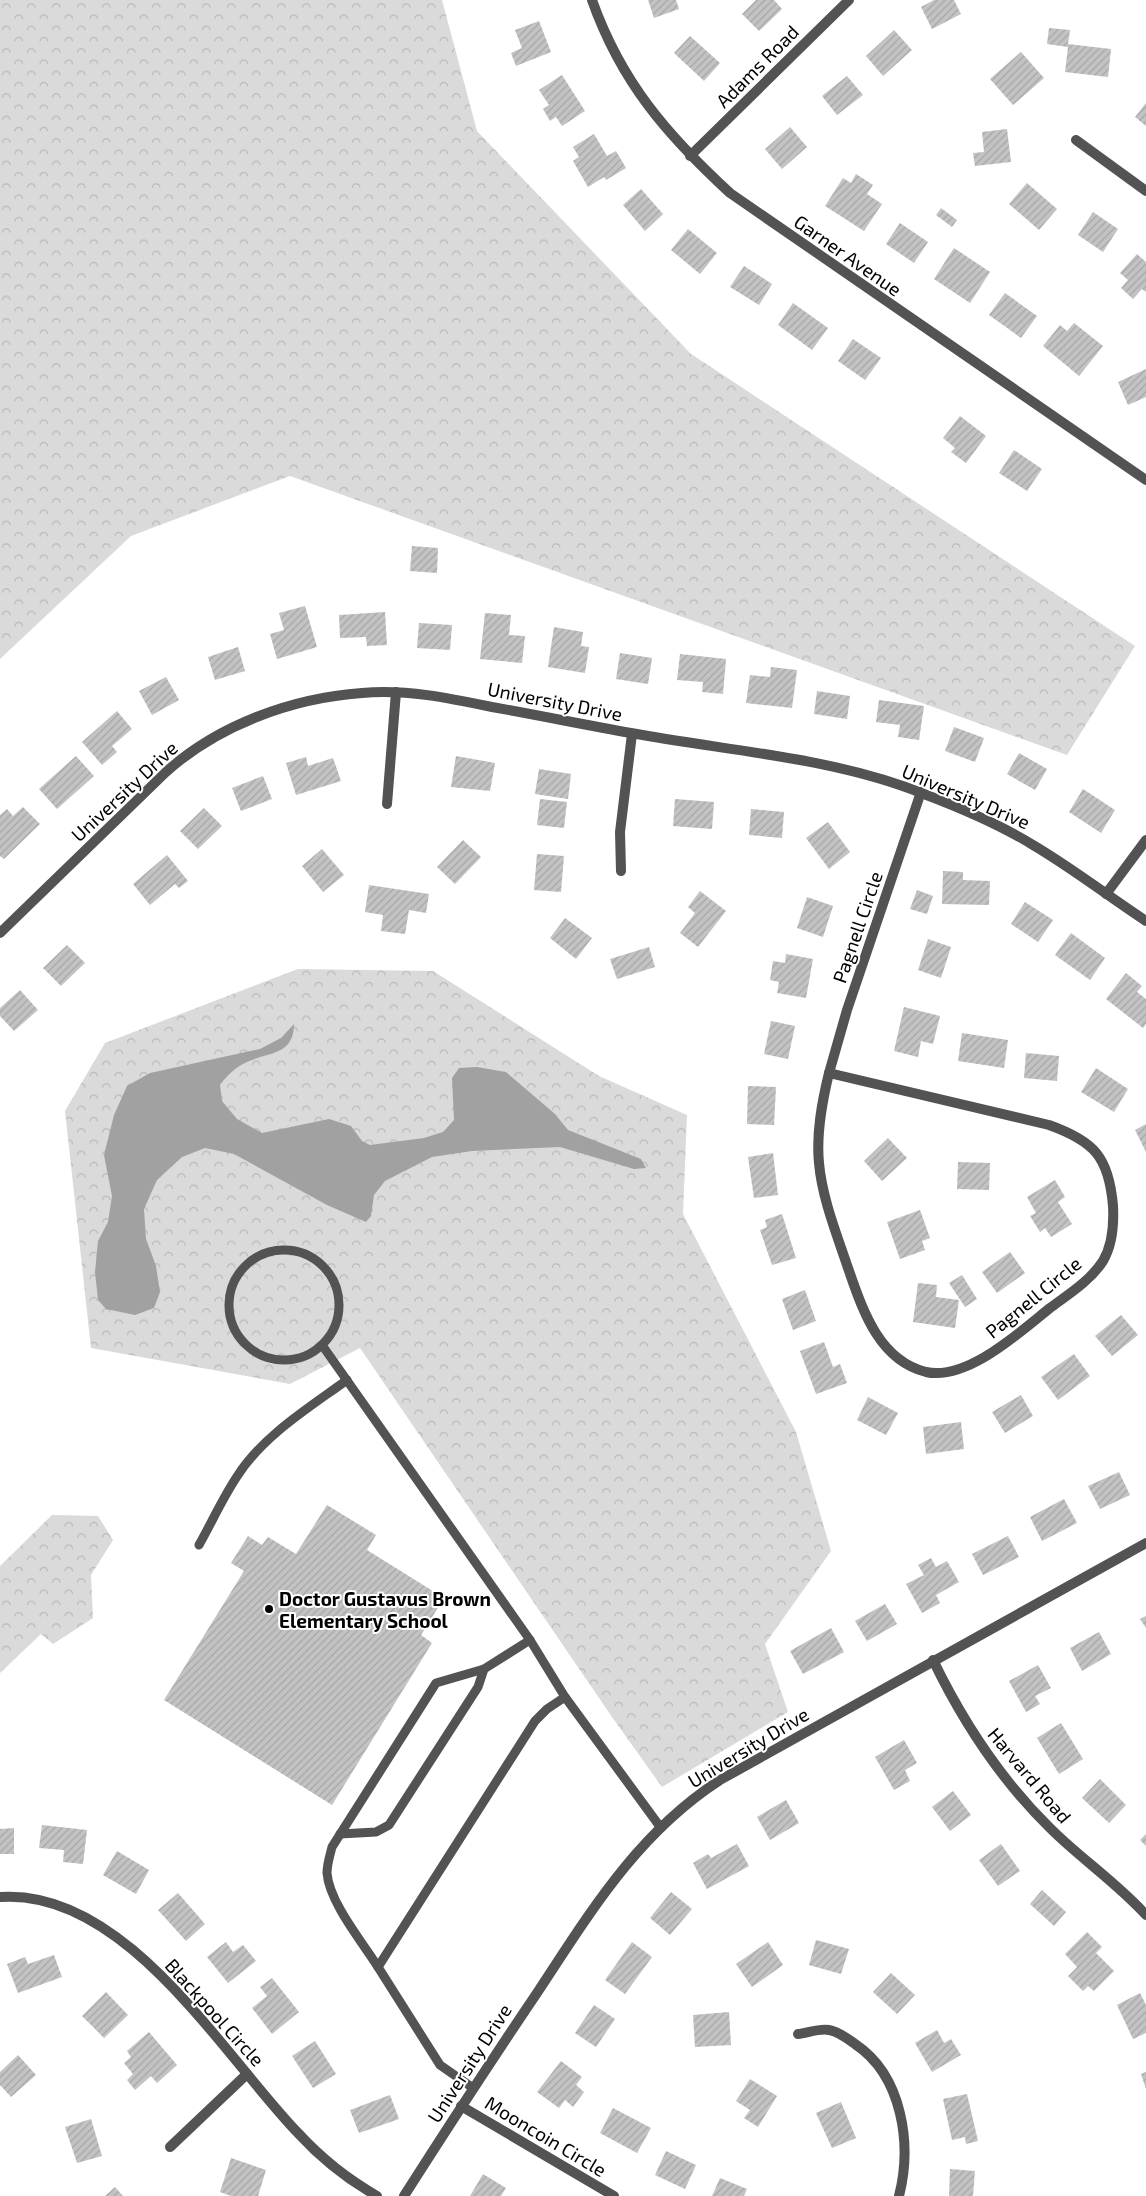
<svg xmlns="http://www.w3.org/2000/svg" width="1146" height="2196" viewBox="0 0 1146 2196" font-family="'Exo 2',sans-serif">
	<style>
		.forest { fill: url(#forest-crowns) }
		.water { fill: #a1a1a1 }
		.building { fill: url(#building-hatch) }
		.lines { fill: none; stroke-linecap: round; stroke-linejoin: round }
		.service { stroke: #535353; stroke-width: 9 }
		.minor { stroke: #535353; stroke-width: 10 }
		.poi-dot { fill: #000; stroke: #fff; stroke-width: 2 }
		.labels { text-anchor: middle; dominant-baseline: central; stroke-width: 4; stroke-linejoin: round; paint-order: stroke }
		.street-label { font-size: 19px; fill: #000; stroke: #fff }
		.poi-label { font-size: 19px; font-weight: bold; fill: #000; stroke: #fff; text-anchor: start }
	</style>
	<defs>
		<pattern id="forest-crowns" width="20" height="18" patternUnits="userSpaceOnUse" patternTransform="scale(1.25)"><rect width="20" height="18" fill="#dadada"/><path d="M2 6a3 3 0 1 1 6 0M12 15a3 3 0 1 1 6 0" fill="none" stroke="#b9b9b9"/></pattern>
		<pattern id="building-hatch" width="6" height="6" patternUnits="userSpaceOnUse" patternTransform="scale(1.25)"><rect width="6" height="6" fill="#c3c3c3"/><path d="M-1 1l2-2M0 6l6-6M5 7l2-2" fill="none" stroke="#a6a6a6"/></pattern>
	</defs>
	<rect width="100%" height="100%" fill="#fff"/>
	<g class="forest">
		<polygon points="0,0 442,0 477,131 691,354 1135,646 1067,755 290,476 131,536 0,659"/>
		<polygon points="298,969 433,971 599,1076 687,1115 683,1214 796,1432 831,1551 765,1644 788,1712 662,1787 612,1717 360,1348 290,1384 91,1348 65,1111 105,1043"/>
		<polygon points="52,1515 98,1516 113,1540 91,1575 93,1618 53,1644 41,1634 0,1673 0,1566"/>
	</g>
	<path class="water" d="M 294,1024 C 294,1056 267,1052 247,1062 C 236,1067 227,1075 220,1085 L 222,1101 L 237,1119 L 262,1133 L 329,1119 L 351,1126 L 362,1141 L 370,1145 L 424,1138 L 443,1132 L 454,1120 L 452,1078 L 459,1068 L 477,1067 L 506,1072 L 555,1114 L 568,1130 L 641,1159 L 646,1168 L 634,1169 L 560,1147 L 472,1151 L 432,1157 L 385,1181 L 374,1195 L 371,1216 L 366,1222 L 327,1205 L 234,1154 L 205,1148 L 182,1157 L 157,1180 L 144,1209 L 146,1239 L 156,1266 L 160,1292 L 154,1308 L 135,1315 L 106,1309 L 98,1300 L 95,1272 L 98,1241 L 108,1222 L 112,1196 L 104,1155 L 114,1115 L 127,1086 L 150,1073 L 260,1049 L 281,1038 Z"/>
	<g class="building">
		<polygon points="648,0 676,0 679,9 654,18"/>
		<polygon points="756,0 774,0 782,9 759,31 742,14"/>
		<polygon points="934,0 954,0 961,14 932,29 921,7"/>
		<polygon points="539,21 551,52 516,66 511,53 522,48 515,30"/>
		<polygon points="1049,28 1070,30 1068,44 1111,49 1108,77 1065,72 1068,47 1047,44"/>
		<polygon points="894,30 912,50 883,76 866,56"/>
		<polygon points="690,36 720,63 704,81 674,53"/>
		<polygon points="1021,52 1044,78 1013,105 990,79"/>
		<polygon points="562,75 585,111 562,126 556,117 550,121 543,109 549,105 539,90"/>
		<polygon points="847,76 863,95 837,115 822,96"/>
		<polygon points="1146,103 1146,126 1135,117"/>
		<polygon points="790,127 807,147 782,169 765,149"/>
		<polygon points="1007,129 1011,162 975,166 973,153 984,152 982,132"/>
		<polygon points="594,134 607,156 616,151 626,168 606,180 604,177 588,187 573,161 579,157 573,147"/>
		<polygon points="856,174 873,185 867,194 882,204 864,231 825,206 843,178 851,183"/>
		<polygon points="1027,183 1057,209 1039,230 1009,204"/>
		<polygon points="641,189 663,214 645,231 623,205"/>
		<polygon points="941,208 957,220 952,227 936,215"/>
		<polygon points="1093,212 1118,229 1103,252 1078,235"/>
		<polygon points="900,223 928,242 914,263 886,244"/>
		<polygon points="688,229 717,253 700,274 671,250"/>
		<polygon points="954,248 990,272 970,303 934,279"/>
		<polygon points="1137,254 1146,262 1146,292 1142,289 1133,299 1121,288 1128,280 1120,273"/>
		<polygon points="744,266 772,284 759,305 730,287"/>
		<polygon points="1005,293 1037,316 1021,338 989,315"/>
		<polygon points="793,303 828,328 812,350 778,325"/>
		<polygon points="1074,323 1103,346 1079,376 1043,346 1060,325 1067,331"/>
		<polygon points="853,339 881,358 865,380 838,361"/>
		<polygon points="1146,369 1146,397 1128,405 1118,382"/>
		<polygon points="960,416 986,436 966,463 951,452 955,448 943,438"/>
		<polygon points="1014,450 1042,469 1027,491 999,473"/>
		<polygon points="412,546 438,548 437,573 410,571"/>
		<polygon points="305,606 317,647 277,659 270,634 284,630 279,613"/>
		<polygon points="385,612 387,645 367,646 366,637 340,638 339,615"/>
		<polygon points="485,613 511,615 509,635 525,636 522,663 480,659"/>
		<polygon points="419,623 452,625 450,650 417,648"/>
		<polygon points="554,627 583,632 581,646 589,647 585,673 548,667"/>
		<polygon points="238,647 245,671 215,680 208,657"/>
		<polygon points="620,653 652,658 648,684 616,679"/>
		<polygon points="680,654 726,659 723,694 702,692 703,682 677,680"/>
		<polygon points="771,667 797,670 792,708 746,703 750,675 770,677"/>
		<polygon points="166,677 179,700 152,715 139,691"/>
		<polygon points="817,691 850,696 847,719 814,714"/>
		<polygon points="879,700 924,706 919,740 898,737 900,725 876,722"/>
		<polygon points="117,711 132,729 112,746 117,752 102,765 82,742"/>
		<polygon points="954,727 984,738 975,762 945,751"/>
		<polygon points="1019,753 1047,769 1035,790 1007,774"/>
		<polygon points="76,756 94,776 57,809 39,789"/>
		<polygon points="456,756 495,763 490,791 451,787"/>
		<polygon points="306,757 308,766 333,758 341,781 296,795 286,763"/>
		<polygon points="539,769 571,774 568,799 535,794"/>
		<polygon points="263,776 272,799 241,811 232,788"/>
		<polygon points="1083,789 1115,810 1101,833 1069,812"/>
		<polygon points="540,799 567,802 564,828 537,825"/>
		<polygon points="675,799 714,802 712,829 673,826"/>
		<polygon points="23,807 40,824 4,859 0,856 0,815 7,809 13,816"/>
		<polygon points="204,808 222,826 198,849 180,831"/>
		<polygon points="751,809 784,812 782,838 749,835"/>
		<polygon points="828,822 850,852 829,869 806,838"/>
		<polygon points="463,840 481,857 455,884 437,867"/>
		<polygon points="322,849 344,875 323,892 302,866"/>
		<polygon points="537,854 564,856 561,892 534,890"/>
		<polygon points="167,855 188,881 179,888 175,884 150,905 133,884"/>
		<polygon points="943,871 963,872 963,880 990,881 989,905 942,904"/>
		<polygon points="369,885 429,894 426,913 409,910 405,934 381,931 383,915 365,912"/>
		<polygon points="917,890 933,896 927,914 910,909"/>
		<polygon points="700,891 726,911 698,947 680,933 695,913 688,907"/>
		<polygon points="807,897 833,906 823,937 797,928"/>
		<polygon points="1025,902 1053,920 1038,942 1011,924"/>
		<polygon points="565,918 592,938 576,959 550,938"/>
		<polygon points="1071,933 1105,958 1090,980 1055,955"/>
		<polygon points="928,939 951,947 941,978 918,970"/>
		<polygon points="67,945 85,963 61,986 43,968"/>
		<polygon points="649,947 655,967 617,979 610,959"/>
		<polygon points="786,954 813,959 806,998 777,993 779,982 770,980 773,961 785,963"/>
		<polygon points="1126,973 1142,986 1137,992 1146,999 1146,1024 1143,1028 1106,999"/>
		<polygon points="20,990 38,1010 14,1031 0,1016 0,1008"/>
		<polygon points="904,1007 940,1016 933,1044 921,1041 918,1057 894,1051"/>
		<polygon points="771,1021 795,1026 788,1059 764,1054"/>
		<polygon points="962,1033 1008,1040 1004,1068 958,1061"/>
		<polygon points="1026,1053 1059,1056 1057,1081 1024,1078"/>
		<polygon points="1096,1068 1128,1089 1114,1112 1081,1092"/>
		<polygon points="748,1086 776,1087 774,1125 747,1124"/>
		<polygon points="1146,1124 1146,1152 1135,1130"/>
		<polygon points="888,1138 907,1158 882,1181 864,1161"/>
		<polygon points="773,1153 778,1195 754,1198 748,1157"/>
		<polygon points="958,1162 990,1163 989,1190 957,1189"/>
		<polygon points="1055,1180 1065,1197 1058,1202 1072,1224 1051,1237 1045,1228 1040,1232 1030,1216 1036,1213 1027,1197"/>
		<polygon points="920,1210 930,1238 922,1241 925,1250 900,1259 887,1222"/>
		<polygon points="782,1214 796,1258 772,1265 760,1230 767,1227 765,1220"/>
		<polygon points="1010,1252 1025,1273 997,1293 982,1272"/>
		<polygon points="962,1275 977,1299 965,1307 949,1283"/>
		<polygon points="918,1283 937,1285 936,1297 959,1300 955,1328 913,1322"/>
		<polygon points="805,1290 816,1321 793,1330 782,1299"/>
		<polygon points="1121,1315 1138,1335 1112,1356 1095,1336"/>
		<polygon points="824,1342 833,1367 840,1364 847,1383 816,1394 800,1351"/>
		<polygon points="1074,1354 1090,1376 1058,1400 1041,1377"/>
		<polygon points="1021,1395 1033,1416 1005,1433 992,1412"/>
		<polygon points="868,1397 898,1413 886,1435 857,1420"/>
		<polygon points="961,1422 964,1449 926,1454 923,1427"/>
		<polygon points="1119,1472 1130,1495 1100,1509 1088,1486"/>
		<polygon points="1064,1499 1077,1523 1042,1541 1030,1517"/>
		<polygon points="327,1505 376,1535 367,1550 444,1598 421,1635 432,1643 332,1805 164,1700 244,1571 231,1563 248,1536 262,1545 268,1537 296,1554"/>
		<polygon points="1008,1536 1019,1557 983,1575 972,1554"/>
		<polygon points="931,1558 936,1567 947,1561 959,1582 936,1595 940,1603 922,1613 906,1584 924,1575 918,1565"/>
		<polygon points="885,1604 897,1624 867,1641 855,1621"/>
		<polygon points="1146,1616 1146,1628 1140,1619"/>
		<polygon points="831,1628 844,1652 803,1674 790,1651"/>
		<polygon points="1099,1632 1111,1654 1082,1671 1070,1648"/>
		<polygon points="1038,1665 1051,1688 1035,1696 1040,1704 1026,1712 1009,1681"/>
		<polygon points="1061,1723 1083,1759 1059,1774 1037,1738"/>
		<polygon points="904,1740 917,1763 905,1770 910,1781 894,1790 875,1757"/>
		<polygon points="1100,1779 1126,1805 1109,1823 1082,1798"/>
		<polygon points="953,1791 971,1815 950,1831 932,1807"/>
		<polygon points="786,1800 799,1823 770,1840 757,1817"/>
		<polygon points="42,1825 87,1830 83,1864 63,1862 64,1850 39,1848"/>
		<polygon points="14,1828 14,1854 0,1854 0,1829"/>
		<polygon points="1146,1834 1146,1846 1140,1840"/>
		<polygon points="737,1844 749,1866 707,1889 693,1863 708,1854 711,1858"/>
		<polygon points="1001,1844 1020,1871 998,1886 979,1860"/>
		<polygon points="117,1851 149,1870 136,1894 103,1875"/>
		<polygon points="1042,1890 1066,1912 1054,1926 1030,1904"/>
		<polygon points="671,1892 692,1909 670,1935 650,1918"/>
		<polygon points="178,1893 205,1924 186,1941 158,1910"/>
		<polygon points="1087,1932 1102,1947 1096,1953 1114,1971 1094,1991 1088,1986 1083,1991 1068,1976 1077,1967 1065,1954"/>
		<polygon points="816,1940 849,1949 841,1974 809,1965"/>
		<polygon points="226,1942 233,1952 243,1945 256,1961 228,1983 207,1957"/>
		<polygon points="632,1942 652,1957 625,1994 605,1980"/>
		<polygon points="768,1942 783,1965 752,1987 736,1964"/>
		<polygon points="54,1955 62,1977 18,1993 7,1964 25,1957 28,1964"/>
		<polygon points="891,1973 915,1995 897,2014 873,1992"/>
		<polygon points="272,1978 299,2012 272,2034 252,2008 267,1996 260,1987"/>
		<polygon points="106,1992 128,2015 104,2038 82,2016"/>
		<polygon points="1140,1993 1146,2005 1146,2033 1133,2039 1117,2005"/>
		<polygon points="594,2005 615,2019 596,2047 575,2033"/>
		<polygon points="729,2012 731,2045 695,2047 693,2015"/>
		<polygon points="937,2030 944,2043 951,2039 961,2055 932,2072 915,2043"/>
		<polygon points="149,2032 177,2065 157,2083 151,2076 135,2090 127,2080 133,2074 124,2063 131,2057 127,2051"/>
		<polygon points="315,2041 336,2074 313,2088 292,2056"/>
		<polygon points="18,2055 36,2075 11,2097 0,2085 0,2072"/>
		<polygon points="561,2061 582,2077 576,2085 584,2092 573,2107 565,2100 559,2108 537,2092"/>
		<polygon points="1146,2072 1146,2089 1141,2074"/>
		<polygon points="750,2079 777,2096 758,2127 744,2118 750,2110 736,2101"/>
		<polygon points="967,2094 978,2141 966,2144 965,2137 952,2140 943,2099"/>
		<polygon points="390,2095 399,2119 359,2133 350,2110"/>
		<polygon points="841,2102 856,2138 832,2148 816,2113"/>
		<polygon points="613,2108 651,2128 637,2153 600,2133"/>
		<polygon points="91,2119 102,2156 77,2163 65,2127"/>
		<polygon points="666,2151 696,2165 685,2189 655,2175"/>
		<polygon points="231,2158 266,2170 258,2196 231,2196 220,2192"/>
		<polygon points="950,2169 975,2171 973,2196 949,2196"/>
		<polygon points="483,2174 506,2188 501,2196 470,2196"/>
		<polygon points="720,2178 747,2189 744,2196 712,2196"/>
		<polygon points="115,2187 123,2196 105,2196"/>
	</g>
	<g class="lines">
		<g class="service">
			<circle cx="284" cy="1305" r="55"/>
			<polyline points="322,1345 530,1640 565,1697 661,1828"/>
			<path d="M 199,1545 C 212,1522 223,1497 238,1475 C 264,1435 310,1407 347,1380"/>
			<polyline points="340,1834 376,1832 389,1825 478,1687 484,1669"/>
			<path d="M 378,1967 C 363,1943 329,1902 327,1873 C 327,1864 330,1855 332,1847 L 436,1683 L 484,1669 L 530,1640"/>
			<polyline points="473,2088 440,2065 378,1967 535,1721 547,1709 565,1697"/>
		</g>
		<g class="minor">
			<path d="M 592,0 C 621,82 667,135 730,193 L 1146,480"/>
			<polyline points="1076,140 1146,191"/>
			<polyline points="690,156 849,0"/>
			<polyline points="387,804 396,692"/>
			<polyline points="621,871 620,832 632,734"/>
			<polyline points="1106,894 1146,840"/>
			<path d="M 0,933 L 166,772 C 218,725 292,698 362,693 C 406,689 449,698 492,707 C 538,715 585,725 631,733 C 727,751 833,757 924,794 C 961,808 999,824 1033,845 C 1072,868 1108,896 1146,921"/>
			<path d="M 829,1073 L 1049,1125 C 1094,1141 1109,1157 1113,1206 C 1114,1225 1113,1244 1103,1261 C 1090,1281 1069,1294 1050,1308 C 1020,1332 967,1381 926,1372 C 878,1360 862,1308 848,1268 C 837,1235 822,1198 819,1163 C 816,1133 822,1102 829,1073 Z"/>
			<polyline points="829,1073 847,1010 921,792"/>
			<path d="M 933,1660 C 963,1722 1000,1779 1050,1828 C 1080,1858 1117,1883 1146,1915"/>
			<path d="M 0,1897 C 125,1888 222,2054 298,2133 C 321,2158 347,2179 377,2196"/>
			<path d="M 798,2034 C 807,2033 820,2028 829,2030 C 838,2031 848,2039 855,2044 C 903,2076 912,2145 899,2196"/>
			<polyline points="461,2106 614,2196"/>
			<polyline points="170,2147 247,2074"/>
			<path d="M 404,2196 C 448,2127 493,2058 539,1990 C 591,1911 638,1833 720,1780 L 1146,1543"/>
		</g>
	</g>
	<circle class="poi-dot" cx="269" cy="1609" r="5"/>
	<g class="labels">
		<g class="street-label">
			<text transform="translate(757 66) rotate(-45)">Adams Road</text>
			<text transform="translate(848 255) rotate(35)">Garner Avenue</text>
			<text transform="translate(555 701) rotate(11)">University Drive</text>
			<text transform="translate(124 791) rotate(-43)">University Drive</text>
			<text transform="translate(966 796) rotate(23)">University Drive</text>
			<text transform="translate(857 927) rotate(-71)">Pagnell Circle</text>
			<text transform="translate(1033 1297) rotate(-39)">Pagnell Circle</text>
			<text transform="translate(748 1747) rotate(-31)">University Drive</text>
			<text transform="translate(1030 1775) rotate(50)">Harvard Road</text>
			<text transform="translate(215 2012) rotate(48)">Blackpool Circle</text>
			<text transform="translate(469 2063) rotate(-57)">University Drive</text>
			<text transform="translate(546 2136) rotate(31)">Mooncoin Circle</text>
		</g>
		<g class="poi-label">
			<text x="279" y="1598">Doctor Gustavus Brown<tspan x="279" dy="22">Elementary School</tspan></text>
		</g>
	</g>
</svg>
